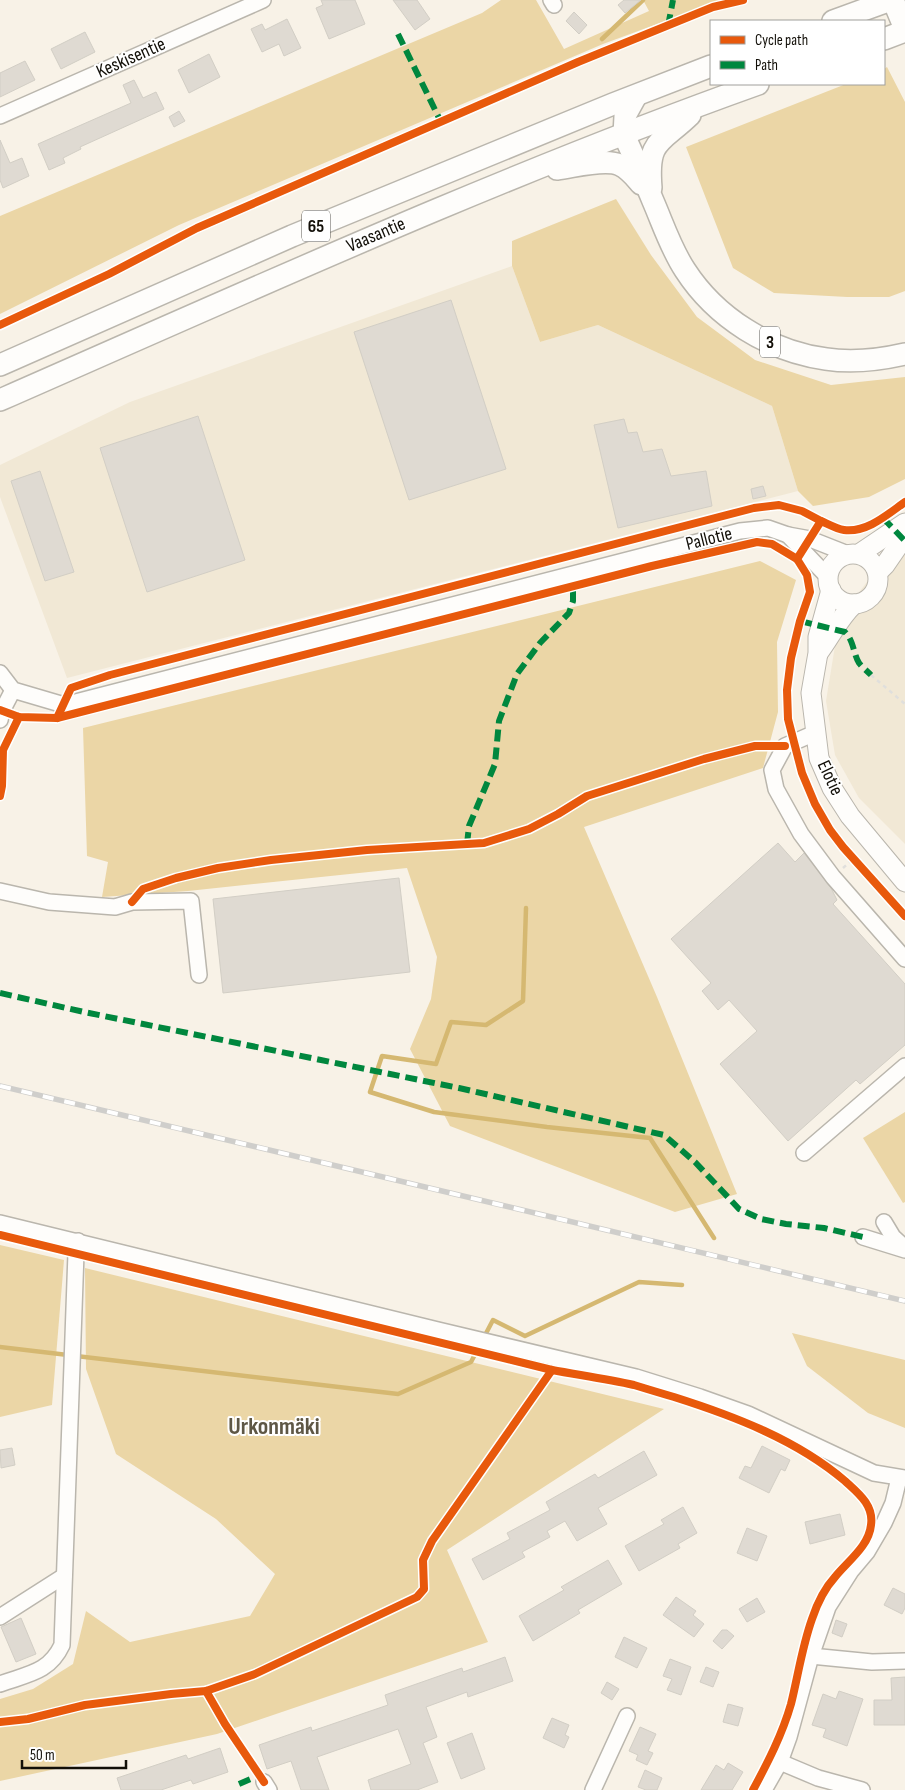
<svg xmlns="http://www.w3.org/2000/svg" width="905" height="1790" viewBox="0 0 905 1790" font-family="'Sofia Sans Condensed',sans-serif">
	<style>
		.built { fill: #f1e8d5 }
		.green { fill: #ebd6a6 }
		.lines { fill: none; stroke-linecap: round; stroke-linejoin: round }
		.stream { stroke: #d5b871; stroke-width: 4.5 }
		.building { fill: #dfdad2; stroke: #d2cec5 }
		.minor-casing { stroke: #bab6ad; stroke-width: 18 }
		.major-casing { stroke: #bab6ad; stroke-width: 21 }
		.highway-casing { stroke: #bab6ad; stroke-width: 24 }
		.path { stroke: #e0dfdc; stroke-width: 2.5; stroke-dasharray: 4 4; stroke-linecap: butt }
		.minor { stroke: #fefdfb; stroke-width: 15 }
		.major { stroke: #fefdfb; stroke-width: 19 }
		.highway { stroke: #fefdfb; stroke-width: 21 }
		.rail-casing { stroke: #cfcecb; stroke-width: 5.5 }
		.rail { stroke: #fff; stroke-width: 4; stroke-dasharray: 11; stroke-linecap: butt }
		.quiet { stroke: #00873e; stroke-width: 6; stroke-dasharray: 12 6; stroke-linecap: butt }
		.cycleway-casing { stroke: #fff; stroke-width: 11 }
		.cycleway { stroke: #e8590c; stroke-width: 8 }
		.labels { text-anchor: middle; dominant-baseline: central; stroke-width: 4; stroke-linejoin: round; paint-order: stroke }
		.shield { fill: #fff; stroke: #595752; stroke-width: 1 }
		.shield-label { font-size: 18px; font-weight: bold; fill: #120f08 }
		.street-label { font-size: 19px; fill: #120f08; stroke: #fff }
		.district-label { font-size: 24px; font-weight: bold; fill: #5e5745; stroke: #fff }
	</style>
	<rect width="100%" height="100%" fill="#f8f2e7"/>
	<g class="built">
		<polygon points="512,266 540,342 598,325 772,406 798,491 67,678 0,497 0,465 130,402"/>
		<polygon points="905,545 905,844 859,798 835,755 826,701 835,646 848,607 873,574"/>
	</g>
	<g class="green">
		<polygon points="501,0 536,0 564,49 649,11 643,0 722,0 603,44 179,225 0,314 0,216 482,13"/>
		<polygon points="887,67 905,102 905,291 889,297 847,297 774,293 733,268 686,147 846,84 884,84 884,69"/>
		<polygon points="616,199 651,255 697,317 755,360 831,385 905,377 905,479 869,497 813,506 798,491 772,406 598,325 540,342 512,266 512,241"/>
		<polygon points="760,561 796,580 777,642 778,712 763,768 584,827 657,997 737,1194 675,1212 450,1126 410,1049 431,999 437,957 407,868 188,891 102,897 108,862 87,856 83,728"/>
		<polygon points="905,1112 905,1202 903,1203 863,1138"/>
		<polygon points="0,1245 64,1260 52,1405 0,1417"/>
		<polygon points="85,1268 664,1409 447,1550 488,1642 217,1734 0,1781 0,1699 33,1689 73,1664 86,1611 130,1642 250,1616 275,1574 216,1519 116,1454 86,1369"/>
		<polygon points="792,1333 905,1360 905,1428 868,1413 807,1366"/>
	</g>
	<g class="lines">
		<g class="stream">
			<polyline points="602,39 643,0"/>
			<polyline points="526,908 523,1001 486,1025 451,1022 436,1064 382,1056 370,1092 434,1112 547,1127 650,1138 714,1238"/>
			<polyline points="0,1347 398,1394 471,1362 493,1320 525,1336 639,1282 682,1285"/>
		</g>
	</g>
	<g class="building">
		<polygon points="321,0 355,0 365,24 329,39 316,8 323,5"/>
		<polygon points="393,0 417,0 430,19 415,30"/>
		<polygon points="624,0 641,0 625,13 618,5"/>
		<polygon points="574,12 587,25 579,34 566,21"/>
		<polygon points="287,19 301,48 284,56 279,44 262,52 251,29 262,24 265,30"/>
		<polygon points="85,32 95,52 61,69 51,49"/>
		<polygon points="209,54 220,77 189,93 178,70"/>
		<polygon points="25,61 35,80 0,97 0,73"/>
		<polygon points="134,80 143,98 156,92 164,109 80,147 81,149 63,158 65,163 49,170 38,144 131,103 123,85"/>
		<polygon points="179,111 185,121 174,127 169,117"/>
		<polygon points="0,140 10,163 22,158 29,176 3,188 0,180"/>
		<polygon points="451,300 506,469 409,500 354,332"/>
		<polygon points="198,416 245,560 147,592 100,448"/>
		<polygon points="624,419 628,433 637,432 643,452 662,449 671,476 706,471 712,506 618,528 594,425"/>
		<polygon points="40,471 74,572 45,581 11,481"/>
		<polygon points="763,486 766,496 753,499 751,489"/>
		<polygon points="778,843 795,862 804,853 831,888 837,900 833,904 905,984 905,1045 860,1084 856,1080 788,1141 720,1064 757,1031 729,1000 718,1010 702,991 711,983 671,939"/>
		<polygon points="399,878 410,972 223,993 213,899"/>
		<polygon points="762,1446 790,1460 785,1471 781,1469 769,1493 739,1478 745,1466 751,1468"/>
		<polygon points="12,1448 15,1465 1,1468 0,1450"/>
		<polygon points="644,1451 657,1475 598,1508 607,1524 577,1541 565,1521 547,1531 550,1537 522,1552 525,1557 483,1580 472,1559 510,1539 507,1533 550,1510 546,1502 595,1474 598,1478"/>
		<polygon points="683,1507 697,1533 678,1544 680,1548 639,1571 625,1546 664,1524 661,1520"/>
		<polygon points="840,1514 845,1535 810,1544 805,1522"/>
		<polygon points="747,1528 767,1536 757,1561 737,1553"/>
		<polygon points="608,1560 622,1584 578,1610 580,1613 533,1641 519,1616 564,1590 561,1587"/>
		<polygon points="893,1588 905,1594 905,1608 902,1614 884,1605"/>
		<polygon points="676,1597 696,1611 693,1615 704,1624 694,1637 663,1615"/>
		<polygon points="757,1598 765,1612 747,1622 739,1609"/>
		<polygon points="21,1618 36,1654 16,1662 1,1627"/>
		<polygon points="836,1620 847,1624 842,1637 832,1633"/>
		<polygon points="722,1630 727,1630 734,1636 722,1649 713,1641"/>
		<polygon points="624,1637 647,1648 637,1668 615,1657"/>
		<polygon points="505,1657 513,1681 468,1697 467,1692 426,1707 437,1737 423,1743 438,1782 417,1790 371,1790 368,1780 411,1764 398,1729 317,1757 329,1790 301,1790 291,1761 267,1769 259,1745 311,1727 312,1731 388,1705 385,1695 462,1668 463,1672"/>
		<polygon points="670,1659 691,1667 681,1695 667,1690 672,1679 663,1676"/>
		<polygon points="706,1667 719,1672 713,1687 700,1682"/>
		<polygon points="905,1677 905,1725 874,1725 874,1700 892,1700 891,1678"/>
		<polygon points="607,1682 619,1689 612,1700 601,1693"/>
		<polygon points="839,1691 863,1699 847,1746 823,1737 826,1729 812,1725 823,1694 836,1699"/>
		<polygon points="728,1704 743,1708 738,1726 723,1722"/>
		<polygon points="552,1718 569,1725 565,1735 569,1737 564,1748 543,1738"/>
		<polygon points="640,1727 656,1734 648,1751 653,1753 647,1765 636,1760 638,1755 629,1751"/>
		<polygon points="472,1733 485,1769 461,1779 447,1743"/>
		<polygon points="220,1748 228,1772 193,1784 191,1780 161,1790 121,1790 117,1778 186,1755 188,1759"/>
		<polygon points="728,1763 743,1772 732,1790 701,1790 716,1765 724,1770"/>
		<polygon points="645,1770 662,1778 657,1790 646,1790 638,1787"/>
	</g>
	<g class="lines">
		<defs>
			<g id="minor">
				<polyline points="551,0 554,5"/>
				<polyline points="0,116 263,0"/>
				<polyline points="788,535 828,577"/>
				<polyline points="0,673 13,690 64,705 740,531 768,528 788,535 810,539 848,554"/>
				<polyline points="0,720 2,711 13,690"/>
				<polyline points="815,733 785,746 772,770 776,789 801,834 833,877 905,959"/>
				<polyline points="0,891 49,902 115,907 132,902 191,901 199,975"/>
				<polyline points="804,1153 905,1066"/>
				<polyline points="884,1222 893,1237 905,1248"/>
				<polyline points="0,1223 438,1330 636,1377 700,1397 748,1414 874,1473 905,1478"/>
				<polyline points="863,1237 905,1250"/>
				<polyline points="0,1617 64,1576"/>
				<polyline points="811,1656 872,1662 905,1661"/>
				<path d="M 0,1684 C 27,1674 49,1673 62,1645 L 76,1253 L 78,1241"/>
				<polyline points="780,1762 818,1778 862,1790"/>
				<polyline points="264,1782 269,1790"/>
				<polyline points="593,1790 627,1716"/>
				<polyline points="764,1790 780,1762 789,1737 811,1656 828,1607 851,1571 867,1552 884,1523 893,1503 899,1478"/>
			</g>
			<g id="major">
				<circle cx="853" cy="579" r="25"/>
				<polyline points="859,554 905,523"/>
				<polyline points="878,572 885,565 905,536"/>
				<polyline points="831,590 818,637 818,653 811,693 819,758 832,788 850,816 905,882"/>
				<path d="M 819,652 C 831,636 839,618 854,604"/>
			</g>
			<g id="highway">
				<polyline points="893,0 905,29"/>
				<polyline points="833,21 891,0"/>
				<polyline points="884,39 905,31"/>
				<path d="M 636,96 L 625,116 L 624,135 C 634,157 644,179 653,201 C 663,224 671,249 685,270 C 716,318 769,351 826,359 C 852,363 879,360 905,354"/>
				<path d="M 557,169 C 574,167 605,158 620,165 C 629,169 635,177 641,184"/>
				<path d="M 651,188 C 647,139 660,144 690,115"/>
				<polyline points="0,365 292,236 613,104 711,66"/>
				<path d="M 0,400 C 251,290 500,176 758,84"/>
			</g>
		</defs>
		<use href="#minor" class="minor-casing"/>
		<use href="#major" class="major-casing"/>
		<use href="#highway" class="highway-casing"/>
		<g class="path">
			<polyline points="871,675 905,704"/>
			<polyline points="843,868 853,859"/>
			<polyline points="884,894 890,889"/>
		</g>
		<use href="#minor" class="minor"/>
		<use href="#major" class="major"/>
		<use href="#highway" class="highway"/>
		<defs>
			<polyline id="rail" points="0,1086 905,1301"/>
		</defs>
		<use href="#rail" class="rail-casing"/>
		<use href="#rail" class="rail"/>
		<g class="quiet">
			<polyline points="668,26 673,0"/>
			<polyline points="398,34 441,122"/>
			<polyline points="883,518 905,541"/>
			<path d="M 800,621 L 845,632 C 854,641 853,653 859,663 C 862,667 867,671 871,675"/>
			<polyline points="467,844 469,826 495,764 499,721 517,674 540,643 569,613 573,601 573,586"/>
			<polyline points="0,993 84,1012 459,1088 664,1135 695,1162 739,1209 761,1219 786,1224 824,1228 863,1237"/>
			<polyline points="239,1784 260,1775"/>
		</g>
		<defs>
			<g id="cycleway">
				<polyline points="0,325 109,274 197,228 578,62 713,7 743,0"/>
				<path d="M 905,502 C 888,514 867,533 844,530 C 837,529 828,524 821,521 L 797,559 L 807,575 L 810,592 L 800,621 L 791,658 L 787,690 L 788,719 L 802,773 L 815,804 L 830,830 L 843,847 L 905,916"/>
				<polyline points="0,710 19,717 57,718 652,566 757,542 772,544 797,559"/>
				<polyline points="57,718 71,688 110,675 754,508 779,505 802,511 821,521"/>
				<polyline points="0,796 2,786 3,750 19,717"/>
				<polyline points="132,902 143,889 176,878 218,868 271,860 367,850 484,843 529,829 558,814 587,796 704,759 755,746 785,746"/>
				<path d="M 0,1235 L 552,1370 C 579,1375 607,1379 634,1385 C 647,1389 660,1393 674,1397 C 734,1416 797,1440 845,1481 C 858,1493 874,1505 871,1525 C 869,1546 848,1561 835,1577 C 824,1589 817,1604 812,1619 C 802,1647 798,1676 791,1704 C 782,1735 768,1762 753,1790"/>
				<polyline points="206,1691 225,1724 264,1782"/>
				<polyline points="0,1722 28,1719 85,1705 171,1694 206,1691 255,1674 417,1597 424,1589 423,1560 432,1541 552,1370"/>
			</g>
		</defs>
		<use href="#cycleway" class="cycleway-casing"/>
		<use href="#cycleway" class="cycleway"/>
	</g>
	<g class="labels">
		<g class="shield">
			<rect x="302" y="210.5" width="28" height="31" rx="4"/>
			<rect x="760" y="326.5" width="20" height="31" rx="4"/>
		</g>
		<g class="shield-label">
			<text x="316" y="226">65</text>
			<text x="770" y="342">3</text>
		</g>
		<g class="street-label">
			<text transform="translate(131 58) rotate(-24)">Keskisentie</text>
			<text transform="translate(376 235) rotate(-23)">Vaasantie</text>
			<text transform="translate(709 539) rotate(-14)">Pallotie</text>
			<text transform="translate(830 778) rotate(65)">Elotie</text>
		</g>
		<g class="district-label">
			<text x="274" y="1426">Urkonmäki</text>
		</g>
	</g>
	<rect x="710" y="20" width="175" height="65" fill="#ffffff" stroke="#a09f9c"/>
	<rect x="720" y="36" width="25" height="8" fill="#e8590c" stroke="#a09f9c"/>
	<text x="755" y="45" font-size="15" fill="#120f08">Cycle path</text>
	<rect x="720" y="61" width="25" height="8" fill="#00873e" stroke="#a09f9c"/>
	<text x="755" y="70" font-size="15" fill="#120f08">Path</text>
	<path d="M22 1760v8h104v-8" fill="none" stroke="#120f08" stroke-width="2.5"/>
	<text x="30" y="1760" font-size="15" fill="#120f08" stroke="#ffffff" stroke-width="4" paint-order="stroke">50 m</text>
</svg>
